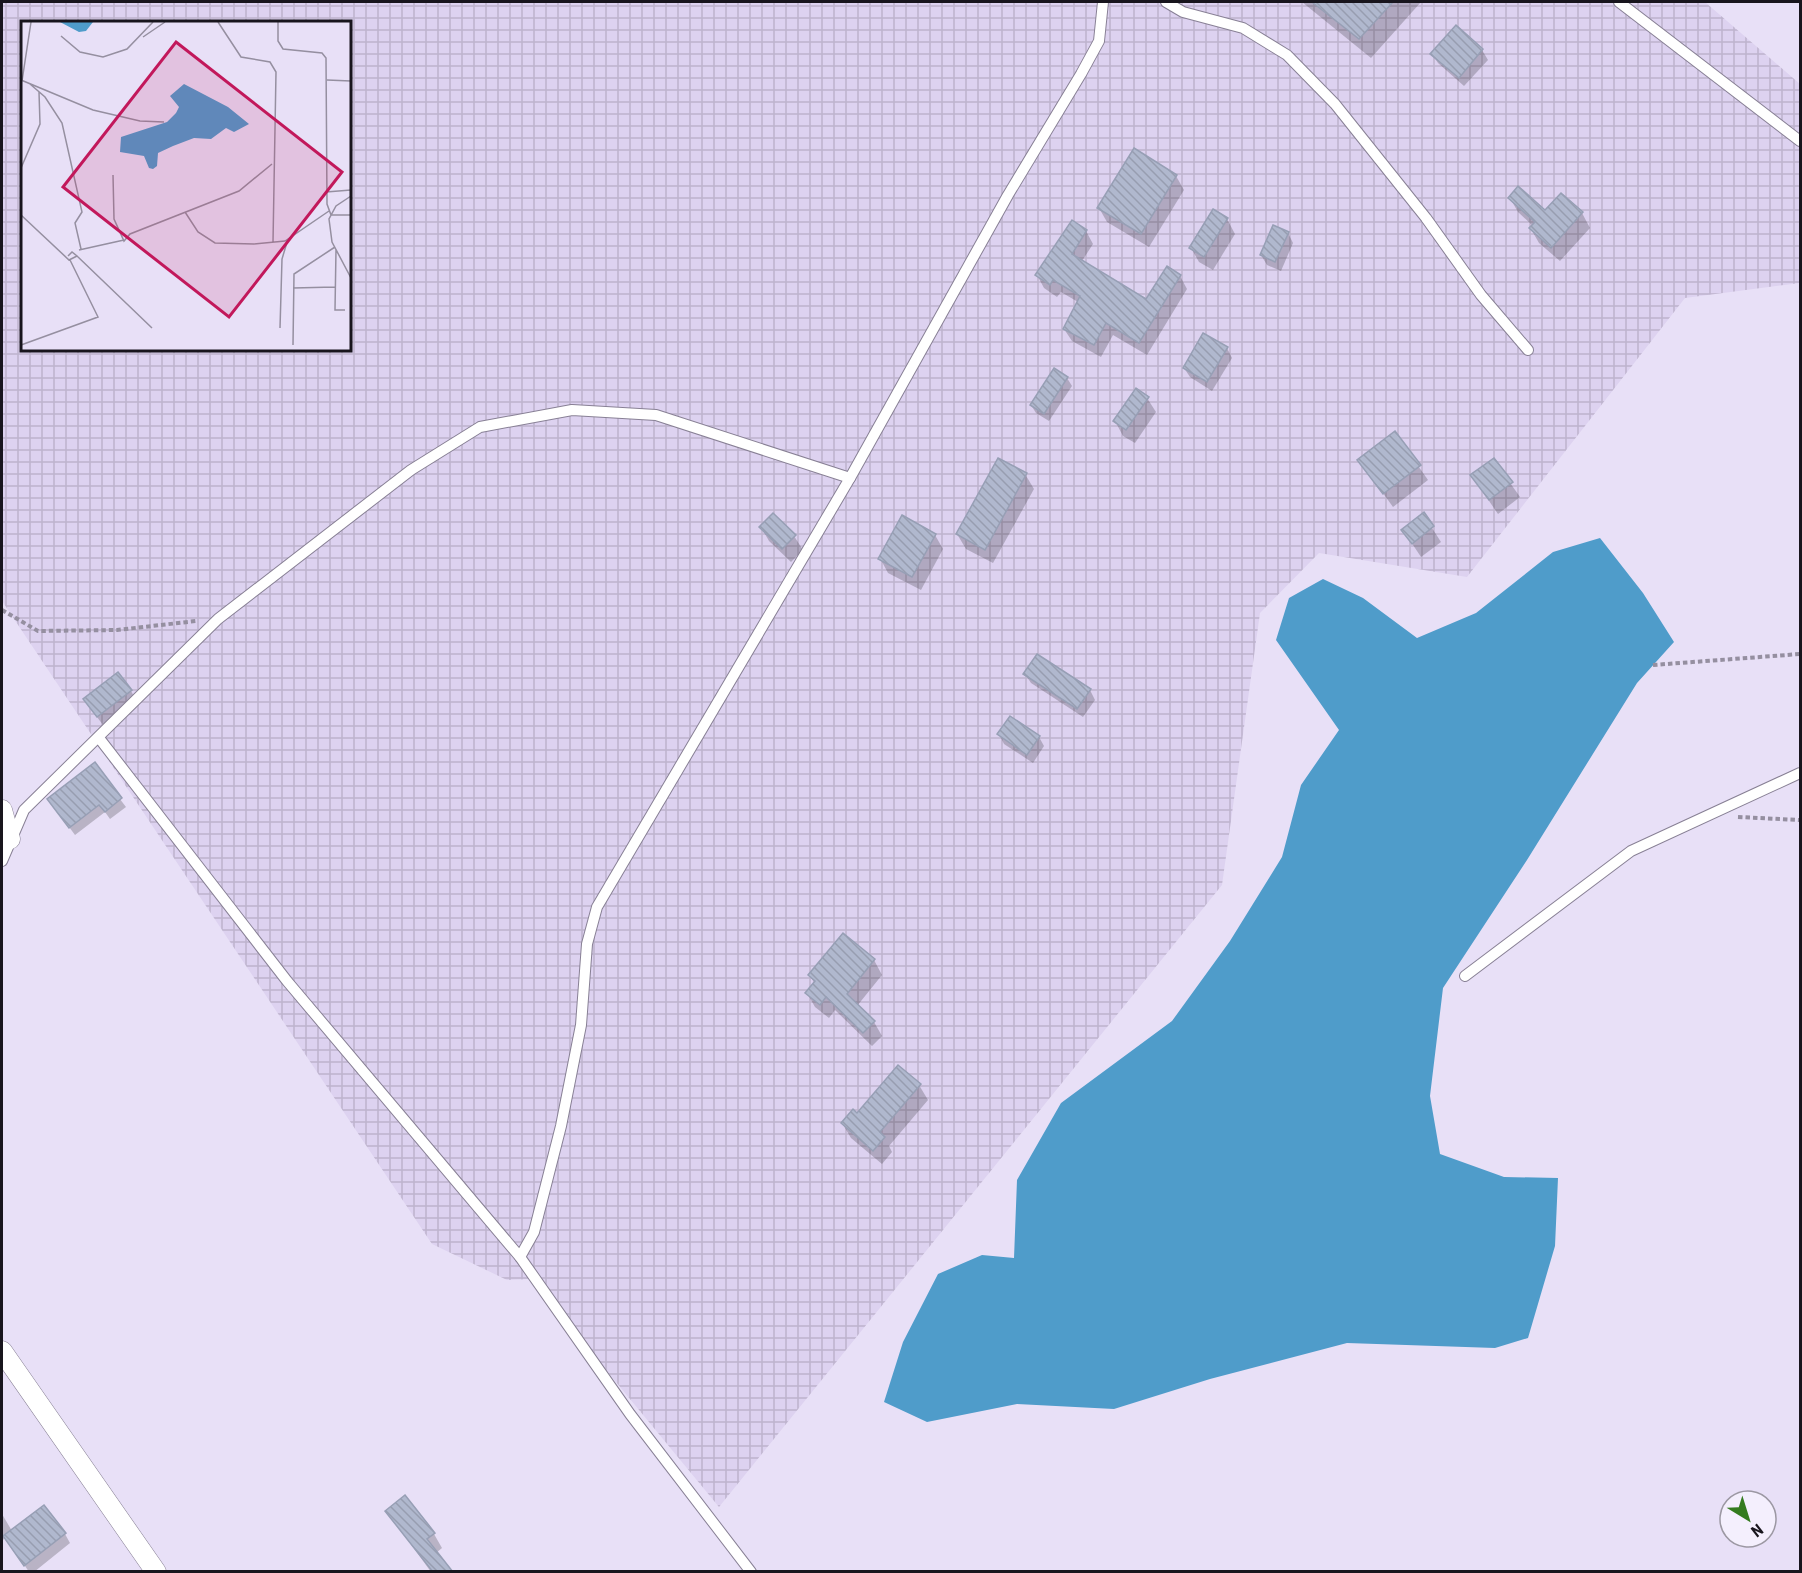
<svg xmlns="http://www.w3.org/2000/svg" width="1802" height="1573" viewBox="0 0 1802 1573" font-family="'Roboto Condensed',sans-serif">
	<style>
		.industrial { fill: url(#industrial-grid); fill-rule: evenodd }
		.water { fill: #4f9cca }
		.shadow { fill: #0003 }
		.building { fill: url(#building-back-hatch); stroke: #979fb5; stroke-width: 1.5 }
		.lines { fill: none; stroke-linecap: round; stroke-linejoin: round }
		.service-casing { stroke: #888095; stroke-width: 12 }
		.minor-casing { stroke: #888095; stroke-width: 21 }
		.path { stroke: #958fa0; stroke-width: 4; stroke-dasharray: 4.5 3; stroke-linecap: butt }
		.service { stroke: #fff; stroke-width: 10 }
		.minor { stroke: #fff; stroke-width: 20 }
		.inset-road { fill: none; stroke: #958fa0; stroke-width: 1.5 }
		.view { fill: #c2185b; fill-opacity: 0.15; stroke: #c2185b; stroke-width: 3 }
		.inset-edge { fill: none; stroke: #18151d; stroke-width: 3 }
	</style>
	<defs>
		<pattern id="industrial-grid" width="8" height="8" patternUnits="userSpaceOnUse" patternTransform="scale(1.5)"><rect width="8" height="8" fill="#ddd2f0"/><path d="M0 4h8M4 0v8" fill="none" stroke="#bdb3cd"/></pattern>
		<pattern id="building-back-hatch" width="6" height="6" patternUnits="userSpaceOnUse" patternTransform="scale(1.5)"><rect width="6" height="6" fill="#b0b8ce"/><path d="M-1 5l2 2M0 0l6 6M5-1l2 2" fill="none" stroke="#979db0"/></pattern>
	</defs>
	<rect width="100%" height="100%" fill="#e8e0f7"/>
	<path class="industrial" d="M 2,2 L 1705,2 L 1800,84 L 1800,283 L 1685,298 L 1467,577 L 1319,553 L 1260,613 L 1222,885 L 719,1507 L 531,1279 L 507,1280 L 432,1244 L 2,601 ZM 22,22 L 350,22 L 350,350 L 22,350 Z"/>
	<polygon class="water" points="1600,538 1643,593 1674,642 1637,683 1527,860 1443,988 1430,1096 1440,1154 1504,1177 1558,1178 1555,1246 1528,1338 1495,1348 1347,1343 1210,1379 1114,1409 1017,1404 927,1422 884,1402 903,1342 938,1274 982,1255 1014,1258 1017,1180 1061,1103 1172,1021 1230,941 1282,857 1301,785 1339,730 1276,640 1289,598 1323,579 1363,598 1417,638 1476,613 1553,552"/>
	<g class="shadow">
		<polygon points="1302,2 1421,2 1371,58"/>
		<polygon points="1456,27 1482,50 1488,60 1464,86 1438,63 1432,54"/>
		<polygon points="1176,176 1184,190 1149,247 1107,222 1099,208"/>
		<polygon points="1510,198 1545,213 1582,213 1590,228 1560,261 1539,243 1531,229 1533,226 1518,212"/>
		<polygon points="1227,219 1235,234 1213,270 1199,262 1191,248"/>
		<polygon points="1086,231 1093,244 1082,261 1147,301 1180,276 1187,289 1147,355 1113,335 1101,357 1072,341 1064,329 1078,302 1061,292 1057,297 1044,288 1037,275"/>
		<polygon points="1288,233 1293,243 1281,271 1267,265 1261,255"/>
		<polygon points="1227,348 1232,358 1212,391 1190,377 1184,368"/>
		<polygon points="1067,378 1072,386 1049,421 1036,413 1031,405"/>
		<polygon points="1147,398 1156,412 1135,443 1123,436 1115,421"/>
		<polygon points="1395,433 1428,480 1393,507 1359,460"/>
		<polygon points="1494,460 1520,497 1498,514 1472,476"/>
		<polygon points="1025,474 1034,489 993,563 966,549 957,534"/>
		<polygon points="1423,514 1441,542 1421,557 1403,530"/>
		<polygon points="761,527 794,536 803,550 791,562 769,541"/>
		<polygon points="935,535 943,549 921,590 888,573 880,558"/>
		<polygon points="1025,674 1090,690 1095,700 1083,717 1031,683"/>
		<polygon points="131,691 136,700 103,725 91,709"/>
		<polygon points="999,734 1039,737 1044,746 1033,763 1004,744"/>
		<polygon points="94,765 126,807 110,819 105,812 75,835 49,800"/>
		<polygon points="843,935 874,960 882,975 857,1006 874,1022 882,1036 872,1046 835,1010 829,1018 815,1007 807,993 815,984 810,976"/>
		<polygon points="919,1085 928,1100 889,1146 892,1152 882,1164 851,1138 842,1123"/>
		<polygon points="387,1511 434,1534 442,1548 436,1553 451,1572 431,1572"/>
		<polygon points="2,1514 12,1531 65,1534 70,1543 34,1572 29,1572 6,1537 2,1541"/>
	</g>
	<g class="building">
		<polygon points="1312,2 1393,2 1359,39"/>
		<polygon points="1456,25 1483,49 1459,78 1430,54"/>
		<polygon points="1134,148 1177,175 1141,234 1097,208"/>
		<polygon points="1518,186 1545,210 1561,193 1583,212 1551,248 1529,228 1535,222 1508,198"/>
		<polygon points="1213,209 1228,218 1204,257 1189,248"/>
		<polygon points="1072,220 1087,230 1072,254 1146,299 1167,266 1181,275 1139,343 1106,323 1094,345 1063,329 1080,296 1053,280 1050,285 1035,275"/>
		<polygon points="1273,225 1289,232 1275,262 1260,255"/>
		<polygon points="1203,333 1228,347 1207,382 1183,368"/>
		<polygon points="1054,368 1068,377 1044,414 1030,405"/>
		<polygon points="1136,388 1149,397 1126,430 1113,421"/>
		<polygon points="1395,431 1421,465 1383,494 1357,460"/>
		<polygon points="998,458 1027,473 985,550 956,534"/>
		<polygon points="1494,458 1513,482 1489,500 1470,475"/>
		<polygon points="1424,512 1434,526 1412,544 1401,530"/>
		<polygon points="773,513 796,535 782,549 759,527"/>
		<polygon points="902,515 936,534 912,577 878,559"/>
		<polygon points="1037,654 1091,689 1077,709 1023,674"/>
		<polygon points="118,672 132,690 97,717 83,699"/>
		<polygon points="1010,716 1040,736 1027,755 997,734"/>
		<polygon points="95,762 122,798 105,812 99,805 69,828 47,799"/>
		<polygon points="843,933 875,959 847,994 875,1021 863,1033 826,997 820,1005 805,993 815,981 808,975"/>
		<polygon points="898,1065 921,1084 880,1132 885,1137 873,1151 841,1123 853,1109 857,1113"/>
		<polygon points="405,1495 435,1533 427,1539 453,1572 433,1572 385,1511"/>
		<polygon points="44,1505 66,1533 24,1566 3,1536"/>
	</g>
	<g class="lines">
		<defs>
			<g id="service">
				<polyline points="1166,2 1183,12 1243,28 1287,55 1335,104 1426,218 1481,295 1528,350"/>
				<polyline points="1619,2 1800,141"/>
				<polyline points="99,738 287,981 520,1257 630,1414 751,1572"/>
				<polyline points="2,861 24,810 218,619 411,470 480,427 572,410 656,415 850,478"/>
				<polyline points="1465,976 1631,851 1800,773"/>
				<polyline points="520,1257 534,1232 561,1126 581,1025 587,944 597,907 850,478 1008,195 1081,74 1099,41 1103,2"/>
			</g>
			<g id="minor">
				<polyline points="2,810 10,839"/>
				<polyline points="2,1351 156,1572"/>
			</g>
		</defs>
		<use href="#service" class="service-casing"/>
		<use href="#minor" class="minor-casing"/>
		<g class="path">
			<polyline points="2,610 38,631 117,630 196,621"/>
			<polyline points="1653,665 1800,654"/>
			<polyline points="1738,817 1800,820"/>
		</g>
		<use href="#service" class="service"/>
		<use href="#minor" class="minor"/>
	</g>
	<g transform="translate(21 21)">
		<rect width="330" height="330" fill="#e8e0f7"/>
		<path d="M 39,1 L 72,1 L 65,10 L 58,11 ZM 163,63 L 207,86 L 228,103 L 213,111 L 205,107 L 190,118 L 173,117 L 152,125 L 137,132 L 136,145 L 132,148 L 128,147 L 123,135 L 99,131 L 100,116 L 146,101 L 155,92 L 158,86 L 149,75 Z" fill="#4f9cca"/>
		<path class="inset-road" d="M 197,1 L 220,36 L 249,41 L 255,51 L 252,221M 257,1 L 257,20 L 262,28 L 301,32 L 305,37 L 306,183 L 310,194M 40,15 L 59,31 L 82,36 L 106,28 L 132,1M 122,16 L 144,1M 0,59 L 72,89 L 119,100 L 143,101M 306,59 L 330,60M 1,60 L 10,1M 9,63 L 24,76 L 41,102 L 61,191 L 54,202 L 60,228M 0,147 L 19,103 L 18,71M 92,154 L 93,198 L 103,220 L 109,213 L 218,170 L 251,143M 305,171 L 330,169M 330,175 L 315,185 L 308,198 L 311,221 L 330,257M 164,191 L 177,211 L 194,222 L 233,223 L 264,220 L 308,190M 0,194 L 48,239 L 56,235 L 51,231 L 47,235M 310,194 L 330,194M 58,229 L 103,219M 315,229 L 314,289 L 324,289M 56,235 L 131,307M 272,267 L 314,266M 259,307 L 261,238 L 267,218M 0,324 L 77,296 L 49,239M 272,324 L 273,253 L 314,226"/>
		<path class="view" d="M 155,21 L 321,151 L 208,296 L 42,166 Z"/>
		<rect width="330" height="330" class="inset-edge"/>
	</g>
	<rect width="1802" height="1573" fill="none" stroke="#18151d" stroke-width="6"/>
	<g transform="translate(1748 1519) rotate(142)"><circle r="28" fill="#f4effd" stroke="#9c98a3" stroke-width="1.5"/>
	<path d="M0-4.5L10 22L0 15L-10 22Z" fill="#347b1f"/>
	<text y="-9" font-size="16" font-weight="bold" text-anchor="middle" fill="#18151d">N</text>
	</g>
</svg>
